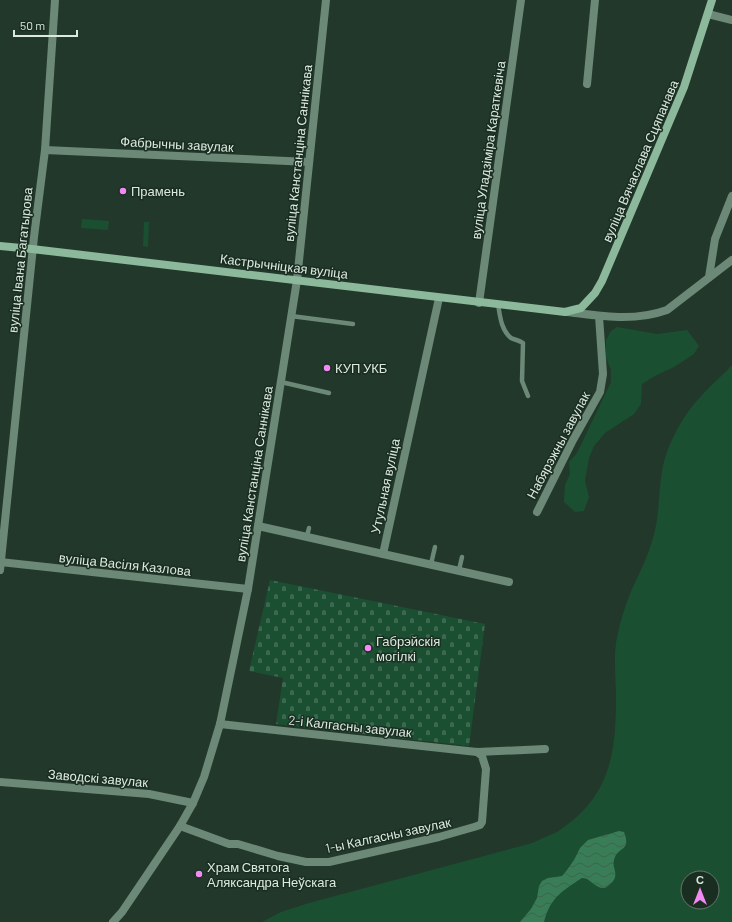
<svg xmlns="http://www.w3.org/2000/svg" width="732" height="922" viewBox="0 0 732 922" font-family="Barlow,sans-serif">
	<style>
		.grass { fill: #1b4f32; fill-rule: evenodd }
		.cemetery { fill: url(#cemetery-stones) }
		.water { fill: url(#water-waves) }
		.lines { fill: none; stroke-linecap: round; stroke-linejoin: round }
		.service { stroke: #6c8876; stroke-width: 4.5 }
		.minor { stroke: #6c8876; stroke-width: 8 }
		.secondary { stroke: #8cb89b; stroke-width: 8 }
		.poi-dot { fill: #f28af3; stroke: #192d20; stroke-width: 1.5 }
		.labels { text-anchor: middle; dominant-baseline: central; stroke-width: 3; stroke-linejoin: round; paint-order: stroke }
		.street-label { font-size: 13px; fill: #dce9e0; stroke: #192d20 }
		.poi-label { font-size: 13px; fill: #dce9e0; stroke: #192d20; text-anchor: start }
	</style>
	<defs>
		<pattern id="cemetery-stones" width="16" height="16" patternUnits="userSpaceOnUse"><rect width="16" height="16" fill="#1b4f32"/><path d="M2 7V4a2 2 0 0 1 4 0v3zM10 15v-3a2 2 0 0 1 4 0v3z" fill="#3c684f"/></pattern>
		<pattern id="water-waves" width="16" height="10" patternUnits="userSpaceOnUse"><rect width="16" height="10" fill="#397d56"/><path d="M0 5q4-4 8 0t8 0" fill="none" stroke="#3d644d"/></pattern>
	</defs>
	<rect width="100%" height="100%" fill="#22382a"/>
	<g class="grass">
		<polygon points="82,219 109,221 108,230 81,228"/>
		<polygon points="144,222 149,222 148,247 143,246"/>
		<polygon points="617,327 657,334 687,330 699,346 694,354 674,367 655,376 642,384 641,404 634,414 605,433 594,446 589,458 585,481 589,497 584,511 575,512 564,502 565,485 570,474 569,462 577,453 611,382 611,370 606,358 606,340 611,331"/>
		<path d="M 732,365 L 732,922 L 262,922 L 281,912 L 309,903 L 532,843 C 540,839 549,836 557,832 C 609,798 616,757 616,698 C 616,680 613,655 617,638 C 620,621 626,604 632,589 C 640,572 648,556 653,538 C 660,515 658,490 663,466 C 669,440 685,412 704,393 C 713,383 723,375 732,365 ZM 688,878 L 712,878 L 712,902 L 688,902 Z"/>
	</g>
	<polygon class="cemetery" points="270,580 485,624 469,746 276,724 283,678 249,671"/>
	<path class="water" d="M 619,831 L 624,832 C 631,851 620,846 615,857 C 609,870 625,875 605,888 C 602,888 600,888 597,886 C 591,883 589,878 582,878 C 562,891 550,898 544,922 L 520,922 L 531,909 L 537,898 L 539,886 L 542,881 L 548,878 L 562,876 L 567,870 L 574,860 L 580,848 L 588,840 Z"/>
	<g class="lines">
		<g class="service">
			<path d="M 498,304 C 500,316 501,330 511,338 C 515,340 519,340 523,343 L 522,381 L 528,396"/>
			<polyline points="291,316 353,324"/>
			<polyline points="281,382 329,393"/>
			<polyline points="307,536 309,528"/>
			<polyline points="431,564 435,547"/>
			<polyline points="459,570 462,557"/>
		</g>
		<g class="minor">
			<polyline points="708,14 732,20"/>
			<polyline points="587,84 595,0"/>
			<polyline points="45,150 309,162"/>
			<polyline points="709,277 715,239 732,196"/>
			<polyline points="439,298 383,554 509,582"/>
			<polyline points="479,303 521,0"/>
			<path d="M 567,312 C 601,316 634,322 667,310 L 732,260"/>
			<polyline points="537,512 573,440 600,392 603,374 599,316"/>
			<polyline points="258,526 383,554"/>
			<polyline points="0,562 248,589"/>
			<polyline points="0,570 34,237 45,150 55,0"/>
			<polyline points="220,724 477,752 545,749"/>
			<polyline points="0,782 149,794 193,803"/>
			<polyline points="180,826 229,844 238,844 278,856 306,862 329,862 439,837 474,827 480,825 482,822 486,769 482,756 477,752"/>
			<polyline points="113,922 122,912 180,826 193,803 204,777 220,724 248,589 297,280 326,0"/>
		</g>
		<polyline class="secondary" points="0,246 32,249 565,312 581,308 595,293 602,281 684,87 712,0"/>
	</g>
	<g class="poi-dot">
		<circle cx="123" cy="191" r="4"/>
		<circle cx="327" cy="368" r="4"/>
		<circle cx="368" cy="648" r="4"/>
		<circle cx="199" cy="874" r="4"/>
	</g>
	<g class="labels">
		<g class="street-label">
			<text transform="translate(177 144) rotate(3)">Фабрычны завулак</text>
			<text transform="translate(488 150) rotate(-82)">вуліца Уладзіміра Караткевіча</text>
			<text transform="translate(298 153) rotate(-84)">вуліца Канстанціна Саннікава</text>
			<text transform="translate(640 161) rotate(-67)">вуліца Вячаслава Сцяпанава</text>
			<text transform="translate(20 260) rotate(-84)">вуліца Івана Багатырова</text>
			<text transform="translate(284 266) rotate(7)">Кастрычніцкая вуліца</text>
			<text transform="translate(558 445) rotate(-62)">Набярэжны завулак</text>
			<text transform="translate(254 474) rotate(-81)">вуліца Канстанціна Саннікава</text>
			<text transform="translate(385 486) rotate(-78)">Утульная вуліца</text>
			<text transform="translate(125 564) rotate(6)">вуліца Васіля Казлова</text>
			<text transform="translate(350 726) rotate(6)">2-і Калгасны завулак</text>
			<text transform="translate(98 778) rotate(5)">Заводскі завулак</text>
			<text transform="translate(388 835) rotate(-12)">1-ы Калгасны завулак</text>
		</g>
		<g class="poi-label">
			<text x="131" y="191">Прамень</text>
			<text x="335" y="368">КУП УКБ</text>
			<text x="376" y="641">Габрэйскія<tspan x="376" dy="15">могілкі</tspan></text>
			<text x="207" y="867">Храм Святога<tspan x="207" dy="15">Аляксандра Неўскага</tspan></text>
		</g>
	</g>
	<g transform="translate(700 890)"><circle r="19" fill="#192d20" stroke="#67786d"/>
	<path d="M0-3L7 15L0 10L-7 15Z" fill="#f28af3"/>
	<text y="-6" font-size="11" font-weight="bold" text-anchor="middle" fill="#dce9e0">С</text>
	</g>
	<path d="M14 30v6h63v-6" fill="none" stroke="#dce9e0" stroke-width="2"/>
	<text x="20" y="30" font-size="12" fill="#dce9e0" stroke="#192d20" stroke-width="3" paint-order="stroke">50 m</text>
</svg>
